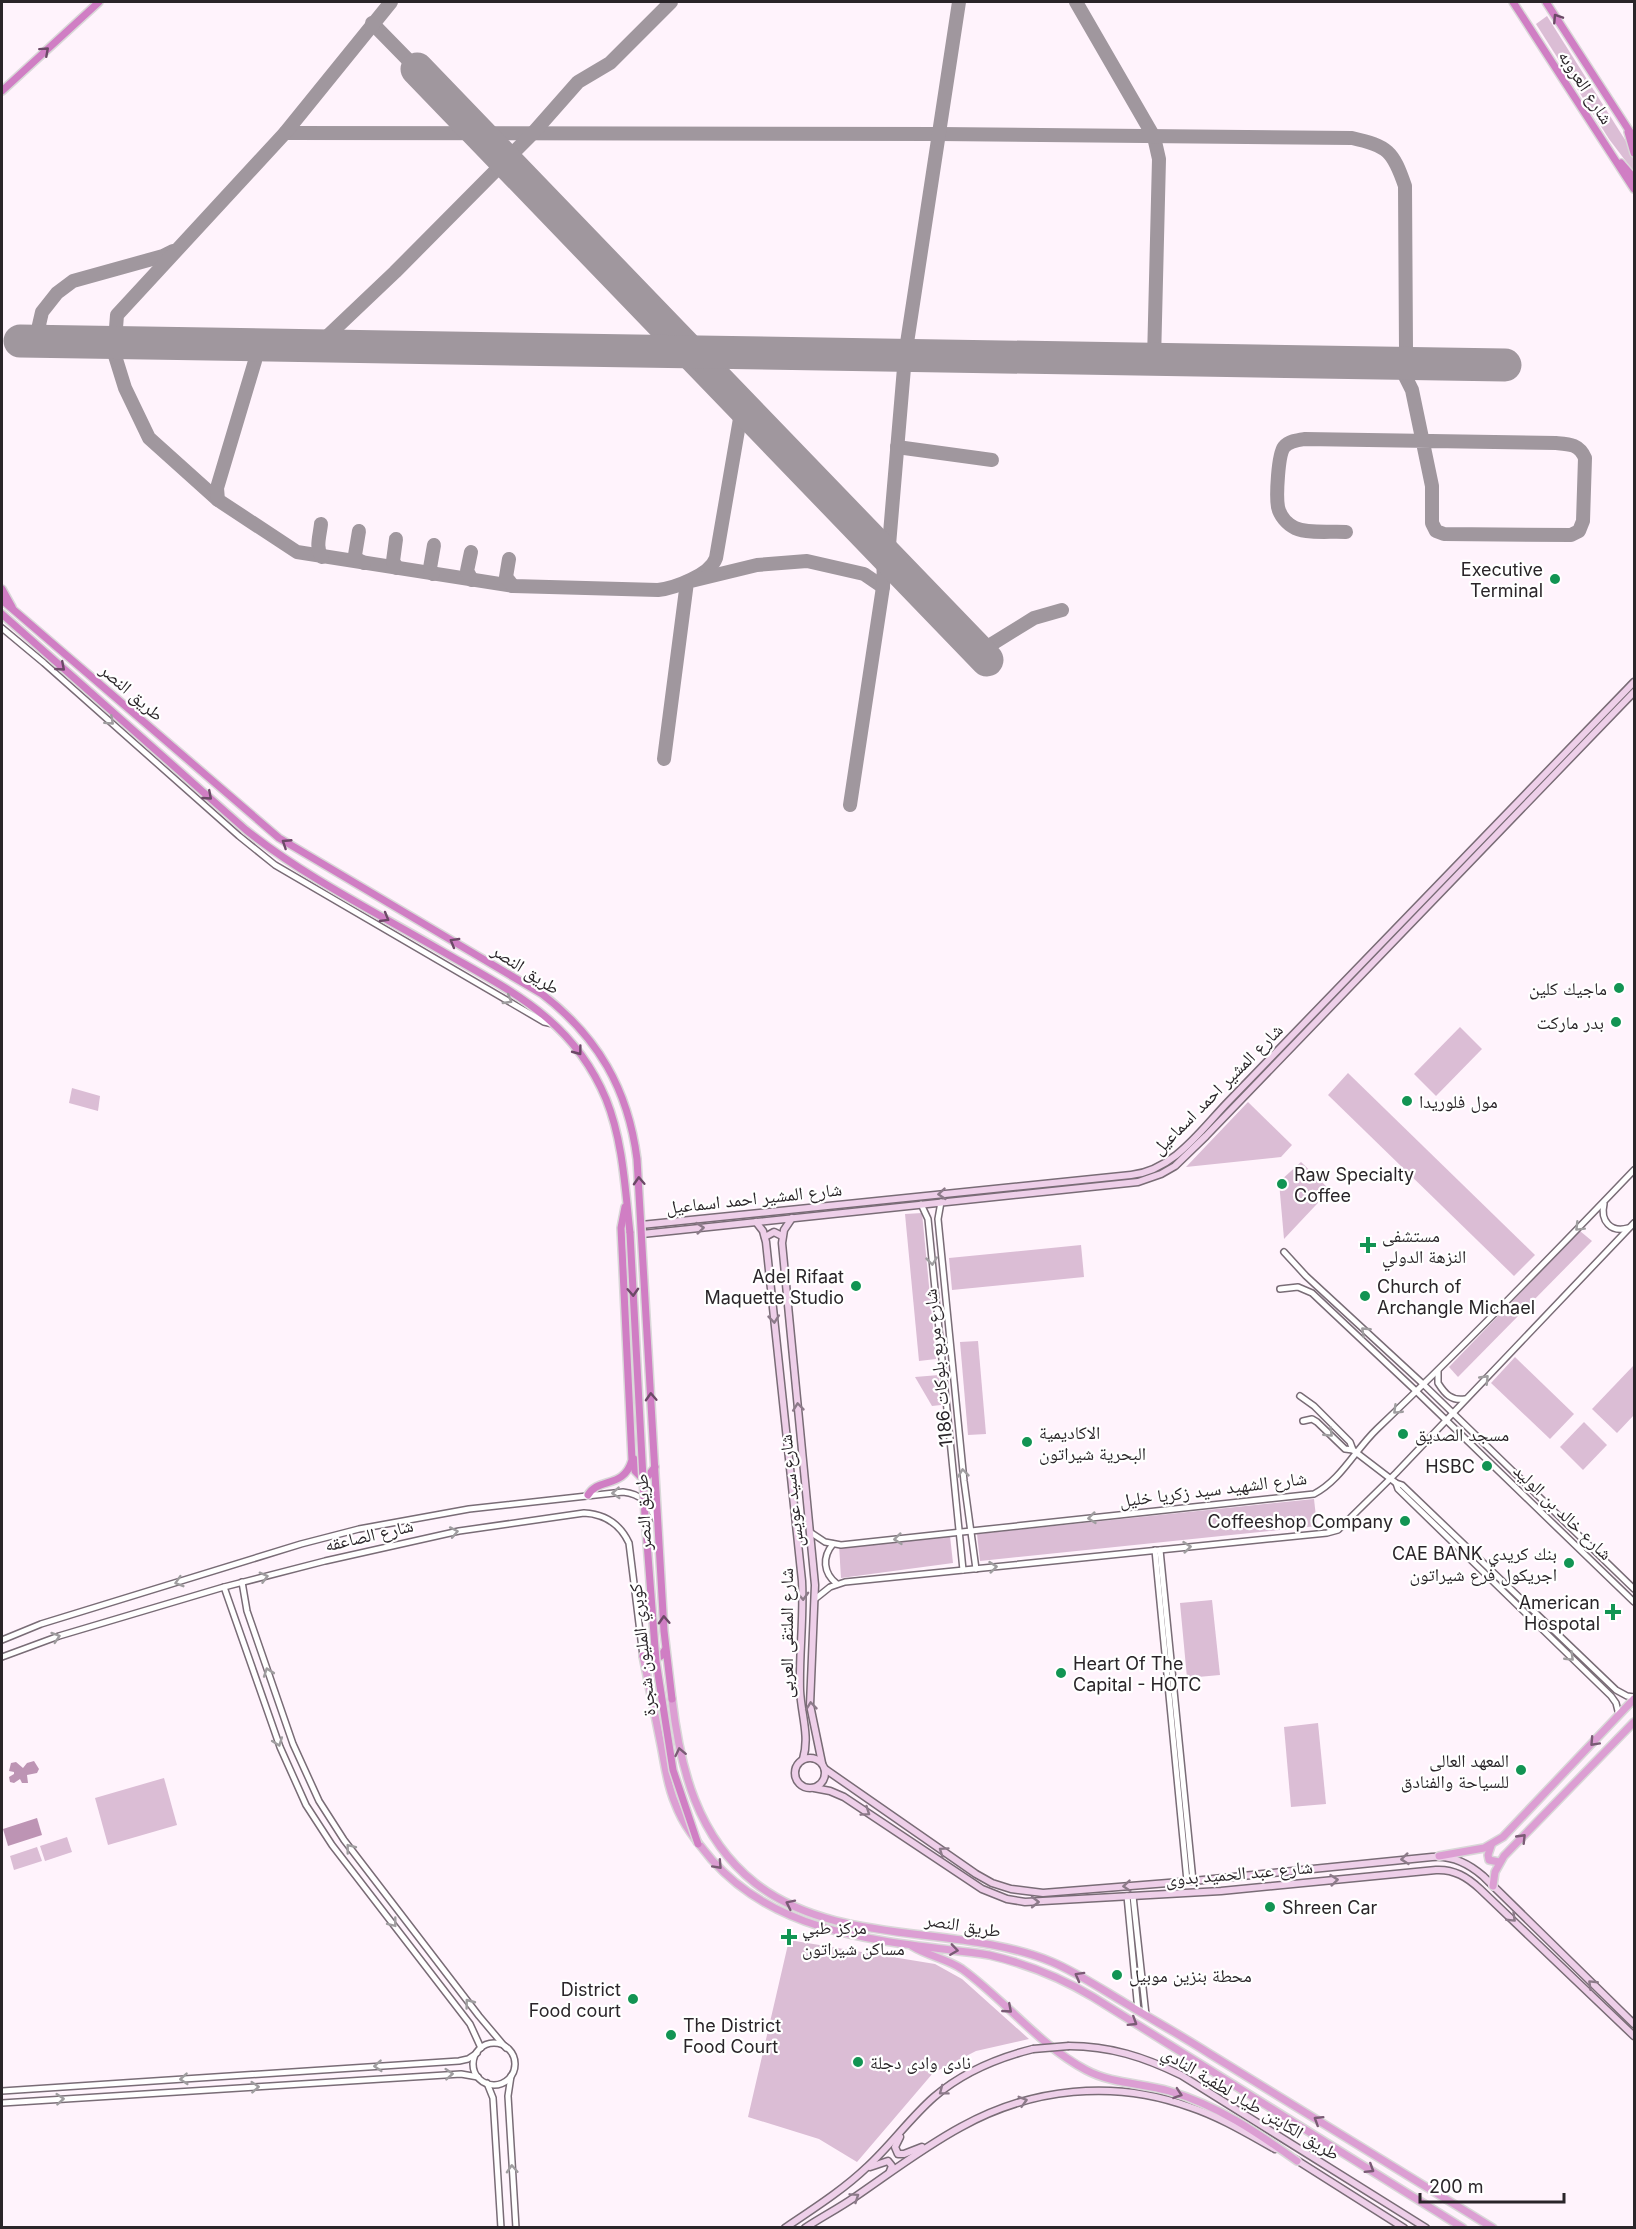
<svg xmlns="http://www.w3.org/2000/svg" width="1636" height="2229" viewBox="0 0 1636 2229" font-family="Inter,'Noto Naskh Arabic',sans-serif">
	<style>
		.green { fill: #dbbdd5 }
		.water { fill: #bd94b4 }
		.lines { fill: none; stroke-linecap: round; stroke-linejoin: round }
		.taxiway { stroke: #a0979e; stroke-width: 14 }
		.runway { stroke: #a0979e; stroke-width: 33 }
		.tertiary-casing { stroke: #796c76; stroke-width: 8 }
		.secondary-casing { stroke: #796c76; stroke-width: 9 }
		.primary-casing { stroke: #d9d8d8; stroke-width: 10 }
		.trunk-casing { stroke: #d9d8d8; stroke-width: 10 }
		.tertiary { stroke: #fff; stroke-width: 5 }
		.secondary { stroke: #eecfe9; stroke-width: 6 }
		.primary { stroke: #dc9ed3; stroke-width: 7 }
		.trunk { stroke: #d07ec4; stroke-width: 7 }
		.secondary-bridge-casing { stroke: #796c76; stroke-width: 9; stroke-linecap: butt }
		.trunk-bridge-casing { stroke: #d9d8d8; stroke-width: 10; stroke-linecap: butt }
		.secondary-bridge { stroke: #eecfe9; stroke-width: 6 }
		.trunk-bridge { stroke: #d07ec4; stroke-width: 7 }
		.oneway { stroke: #6c4967 }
		.oneway2 { stroke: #9f9d9f }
		.oneway3 { stroke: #8c7a89 }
		.oneway4 { stroke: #7a5b75 }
		.poi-dot { fill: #129453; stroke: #fff; stroke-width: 2 }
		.labels { text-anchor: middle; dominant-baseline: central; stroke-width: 4.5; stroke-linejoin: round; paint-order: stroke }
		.street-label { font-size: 18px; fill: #2a2529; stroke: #fff }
		.poi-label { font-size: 18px; fill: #2a2529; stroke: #fff; text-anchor: start }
	</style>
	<rect width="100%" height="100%" fill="#fff3fc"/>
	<g class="green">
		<polygon points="1547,16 1634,154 1634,172 1609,139 1536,24"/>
		<polygon points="1460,1027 1482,1049 1436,1096 1414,1074"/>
		<polygon points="1348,1073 1535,1255 1514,1276 1328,1095"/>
		<polygon points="72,1088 100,1096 98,1111 69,1103"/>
		<polygon points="1248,1102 1292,1145 1281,1157 1186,1167"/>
		<polygon points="1301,1162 1330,1190 1284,1239 1279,1182"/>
		<polygon points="922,1213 936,1359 919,1361 905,1214"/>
		<polygon points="1580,1231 1592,1241 1458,1377 1449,1367"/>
		<polygon points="1081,1245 1084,1277 952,1290 949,1258"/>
		<polygon points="978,1341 986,1434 968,1435 960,1342"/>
		<polygon points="1515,1357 1574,1414 1550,1439 1491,1383"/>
		<polygon points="1634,1365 1634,1415 1617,1433 1592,1409"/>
		<polygon points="939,1375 941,1405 932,1406 915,1377"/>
		<polygon points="1584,1422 1607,1445 1583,1470 1560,1447"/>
		<polygon points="1314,1499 1317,1526 980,1561 977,1534"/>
		<polygon points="950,1536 953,1563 841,1578 839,1545"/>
		<polygon points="1212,1600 1220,1675 1187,1678 1180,1603"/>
		<polygon points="1318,1723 1326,1804 1291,1807 1284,1727"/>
		<polygon points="164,1778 177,1825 108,1845 95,1798"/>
		<polygon points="67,1837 72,1852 45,1861 40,1846"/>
		<polygon points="37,1847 42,1861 14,1870 10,1856"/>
		<polygon points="789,1940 935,1964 962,1979 1029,2039 976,2051 933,2073 857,2162 819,2139 748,2117"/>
	</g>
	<g class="water">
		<polygon points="34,1761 39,1769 37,1773 27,1775 28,1783 22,1783 20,1779 14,1783 10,1782 9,1777 14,1774 14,1772 9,1771 11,1763 16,1762 23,1768 27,1763"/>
		<polygon points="37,1818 42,1835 8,1846 3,1829"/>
	</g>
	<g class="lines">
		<g class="taxiway">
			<polyline points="1076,2 1154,137 1159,159 1154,360"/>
			<polyline points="372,23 417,69"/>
			<path d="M 285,133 L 939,134 L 1352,138 C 1388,146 1393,151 1405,186 L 1406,349 L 1401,359 L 1392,363 L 1403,372 L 1412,390 L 1432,486 L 1432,523 L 1436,531 L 1444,534 L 1571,535 L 1579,531 L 1583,521 L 1585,458 C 1579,444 1569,444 1556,443 L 1305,439 C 1298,440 1289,441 1284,447 C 1278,455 1276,496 1278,507 C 1280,516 1287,524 1295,528 C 1309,534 1330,531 1346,532"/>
			<polyline points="51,342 43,335 39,325 42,312 57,293 73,281 163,256 173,251"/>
			<polyline points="111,343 125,388 149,438 218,500"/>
			<polyline points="131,343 119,337 116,328 117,315 285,133 391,2"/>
			<polyline points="316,347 395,272 533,133 578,82 610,63 671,2"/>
			<path d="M 255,361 L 217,488 L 218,500 L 297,552 L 513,586 L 658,590 C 675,588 710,575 716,558 L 742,407"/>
			<polyline points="897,447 992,460"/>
			<path d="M 321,524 C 320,535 315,548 322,557"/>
			<polyline points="359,531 355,555 357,559 364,563"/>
			<polyline points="396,539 393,561 397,568"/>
			<polyline points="471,552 467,571 472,580"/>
			<polyline points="509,559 506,577 513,586"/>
			<polyline points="884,567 888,557 905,356 959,2"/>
			<polyline points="433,574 430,568 434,545"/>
			<polyline points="979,652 1034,618 1062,610"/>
			<polyline points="664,759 687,582 757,565 807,561 864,574 883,587"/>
			<path d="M 850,805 L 883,587 C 884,572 885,561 877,546"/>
		</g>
		<g class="runway">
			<polyline points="417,69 987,660"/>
			<polyline points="20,341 1505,365"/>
		</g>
		<defs>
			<g id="tertiary">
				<polyline points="2,628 44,663 239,836 275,865 544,1022 553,1024"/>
				<polyline points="941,1202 938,1219 964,1481 976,1569"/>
				<polyline points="921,1204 928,1219 963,1570"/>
				<path d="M 1604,1204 C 1600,1221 1611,1233 1628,1228"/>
				<polyline points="1284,1252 1306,1276 1423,1384 1634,1589"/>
				<polyline points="1280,1289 1298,1287 1312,1293 1416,1391 1634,1602"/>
				<path d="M 1438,1371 L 1438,1383 C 1445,1394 1451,1401 1465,1399"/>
				<polyline points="1300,1396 1314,1406 1350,1442 1353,1450"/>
				<polyline points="1303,1421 1312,1419 1317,1422 1345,1449 1353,1450 1396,1483 1402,1485 1616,1690 1627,1696 1634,1697"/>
				<polyline points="1396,1483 1398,1489 1611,1696 1616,1703 1619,1715"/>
				<path d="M 810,1532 L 825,1542 L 841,1545 L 1314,1494 C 1341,1480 1355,1450 1377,1429 C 1465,1345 1550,1258 1634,1170"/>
				<path d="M 833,1544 C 822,1557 823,1573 837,1584"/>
				<polyline points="1155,1550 1187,1881"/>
				<polyline points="1160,1550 1193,1881"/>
				<polyline points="242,1582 247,1611 293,1744 319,1801 344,1840 479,2016 506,2048"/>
				<polyline points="224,1587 280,1747 306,1805 332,1845 470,2024 481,2048"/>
				<polyline points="815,1599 830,1587 845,1582 1327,1533 1338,1530 1396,1473 1634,1223"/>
				<path d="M 2,1640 L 41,1624 L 301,1544 L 359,1529 L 469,1509 L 623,1492 C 642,1494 649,1504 656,1520"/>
				<path d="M 2,1657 L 59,1636 L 224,1587 L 325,1561 L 459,1531 L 584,1513 C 604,1514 620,1524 629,1543 L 643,1656"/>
				<polyline points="1127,1896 1138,2011"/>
				<polyline points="1133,1896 1146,2015"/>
				<circle cx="494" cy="2064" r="21"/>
				<polyline points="511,2076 508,2096 516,2228"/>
				<polyline points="487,2083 493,2098 501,2228"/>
				<polyline points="2,2091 459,2061 468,2059 477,2053"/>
				<polyline points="2,2103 461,2074 478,2077"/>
			</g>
			<g id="secondary">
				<polyline points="792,1218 784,1230 782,1243 815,1585 810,1705 822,1763"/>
				<path d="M 756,1222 L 763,1231 L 766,1242 L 802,1581 C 804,1617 799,1653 800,1690 C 801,1714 810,1736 803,1759"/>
				<path d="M 641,1225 L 1131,1175 C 1174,1170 1200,1131 1228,1102 L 1634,682"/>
				<polyline points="642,1234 1138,1182 1161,1174 1175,1166 1206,1136 1634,692"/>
				<polyline points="765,1237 774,1232 782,1236"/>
				<circle cx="810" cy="1773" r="15"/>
				<path d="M 825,1769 L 976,1874 L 992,1883 L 1011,1889 L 1043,1893 L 1193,1881 L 1432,1857 C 1452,1855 1468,1863 1483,1876 L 1634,2024"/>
				<path d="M 814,1788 L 830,1791 L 844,1797 L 982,1889 L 1007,1899 L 1025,1902 L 1221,1891 L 1436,1870 C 1454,1869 1467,1877 1480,1889 L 1634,2036"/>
				<path d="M 1069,2046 C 1110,2046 1144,2057 1181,2075 L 1426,2228"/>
				<polyline points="900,2137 895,2147 898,2154 904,2154 922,2147"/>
				<polyline points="1295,2159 1404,2228"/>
				<polyline points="870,2167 888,2161 892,2166 890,2171"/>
				<path d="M 785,2228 C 813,2209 843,2190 867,2167 C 891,2145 910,2118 934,2097 C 963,2072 997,2058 1033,2049"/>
				<path d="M 805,2228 C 822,2217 839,2208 855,2197 C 890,2173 924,2147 961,2127 C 1031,2088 1114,2079 1190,2107 C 1220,2117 1248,2134 1275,2149"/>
			</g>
			<g id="primary">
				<path d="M 643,1656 C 649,1686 655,1716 661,1745 C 665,1765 667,1785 675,1803 C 683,1825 697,1842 712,1860 C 782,1939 891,1941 989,1955 C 1027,1964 1060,1977 1093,1997 L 1463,2228"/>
				<path d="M 672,1699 C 680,1768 697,1837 755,1883 C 838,1948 958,1923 1052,1962 C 1078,1973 1101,1989 1125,2003 C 1153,2020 1182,2036 1210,2054 C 1304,2112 1398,2170 1493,2228"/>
				<polyline points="1491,1846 1488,1855 1489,1860 1499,1862"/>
				<polyline points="1439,1856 1484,1848 1503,1837 1634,1699"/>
				<polyline points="1493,1886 1495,1872 1504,1856 1634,1722"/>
				<path d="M 912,1946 C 928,1956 947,1959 962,1969 C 1005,2000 1039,2045 1086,2070 C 1112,2084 1142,2083 1169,2091 C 1217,2105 1258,2133 1297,2161"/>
			</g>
			<g id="trunk">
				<polyline points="1513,2 1634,189"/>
				<polyline points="1546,2 1634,138"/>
				<polyline points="2,91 99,2"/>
				<polyline points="1628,132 1634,153"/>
				<polyline points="1621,163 1634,178"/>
				<polyline points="2,589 12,607"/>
				<path d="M 2,600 L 279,838 L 542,994 C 598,1037 628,1089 637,1159 L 664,1631 L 672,1699"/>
				<path d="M 2,614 L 246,830 C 305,877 375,912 440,950 C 510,991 572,1018 606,1099 C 623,1141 625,1188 630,1233"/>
				<polyline points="634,1459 635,1471 641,1477 648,1476 655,1467"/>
				<path d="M 588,1495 C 598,1477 624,1489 632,1460 L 621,1228 L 625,1207"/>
				<polyline points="643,1656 654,1660 661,1656 665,1650"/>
			</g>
		</defs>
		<use href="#tertiary" class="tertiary-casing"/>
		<use href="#secondary" class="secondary-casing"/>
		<use href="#primary" class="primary-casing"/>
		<use href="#trunk" class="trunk-casing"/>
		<use href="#tertiary" class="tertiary"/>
		<use href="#secondary" class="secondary"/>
		<use href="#primary" class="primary"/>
		<use href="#trunk" class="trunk"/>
		<defs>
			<polyline id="secondary-bridge" points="1033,2049 1069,2046"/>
			<polyline id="trunk-bridge" points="630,1233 645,1516 656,1661 673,1770 698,1844"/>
		</defs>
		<use href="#secondary-bridge" class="secondary-bridge-casing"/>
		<use href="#trunk-bridge" class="trunk-bridge-casing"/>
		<use href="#secondary-bridge" class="secondary-bridge"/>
		<use href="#trunk-bridge" class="trunk-bridge"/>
	</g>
	<defs><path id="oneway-chevron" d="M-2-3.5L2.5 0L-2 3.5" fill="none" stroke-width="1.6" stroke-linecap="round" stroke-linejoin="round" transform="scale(1.5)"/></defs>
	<g class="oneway">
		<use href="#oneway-chevron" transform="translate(1557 18) rotate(-123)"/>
		<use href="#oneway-chevron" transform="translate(45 51) rotate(-42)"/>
		<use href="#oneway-chevron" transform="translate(61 667) rotate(41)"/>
		<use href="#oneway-chevron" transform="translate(208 796) rotate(41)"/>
		<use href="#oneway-chevron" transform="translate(286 843) rotate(-147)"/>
		<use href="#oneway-chevron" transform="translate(385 918) rotate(30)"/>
		<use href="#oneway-chevron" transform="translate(454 942) rotate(-150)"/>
		<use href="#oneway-chevron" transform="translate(578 1051) rotate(53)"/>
		<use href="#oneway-chevron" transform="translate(639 1181) rotate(-93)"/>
		<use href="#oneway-chevron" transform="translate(633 1292) rotate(87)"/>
		<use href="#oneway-chevron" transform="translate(651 1397) rotate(-93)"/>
		<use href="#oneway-chevron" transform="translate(664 1620) rotate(-93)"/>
	</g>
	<g class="oneway2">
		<use href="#oneway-chevron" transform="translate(110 721) rotate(42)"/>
		<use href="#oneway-chevron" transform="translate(508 1000) rotate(31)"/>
		<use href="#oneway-chevron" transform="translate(1579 1227) rotate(135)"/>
		<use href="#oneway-chevron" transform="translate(932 1261) rotate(84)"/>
		<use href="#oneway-chevron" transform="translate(1365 1331) rotate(-137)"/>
		<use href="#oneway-chevron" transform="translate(1485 1379) rotate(-46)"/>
		<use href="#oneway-chevron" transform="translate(1397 1410) rotate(136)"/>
		<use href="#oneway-chevron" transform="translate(1329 1433) rotate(44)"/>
		<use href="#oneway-chevron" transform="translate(963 1473) rotate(-96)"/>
		<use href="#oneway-chevron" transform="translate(616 1493) rotate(176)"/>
		<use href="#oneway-chevron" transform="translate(1092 1518) rotate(174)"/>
		<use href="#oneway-chevron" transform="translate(454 1532) rotate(-11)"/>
		<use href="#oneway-chevron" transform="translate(898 1539) rotate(174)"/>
		<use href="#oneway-chevron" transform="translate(1187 1547) rotate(-6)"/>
		<use href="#oneway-chevron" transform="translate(993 1567) rotate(-6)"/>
		<use href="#oneway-chevron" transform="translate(264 1577) rotate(-15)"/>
		<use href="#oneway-chevron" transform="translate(179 1582) rotate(163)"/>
		<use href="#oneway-chevron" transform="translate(56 1637) rotate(-18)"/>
		<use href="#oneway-chevron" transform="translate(1570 1657) rotate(44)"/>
		<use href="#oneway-chevron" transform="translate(268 1672) rotate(-109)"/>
		<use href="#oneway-chevron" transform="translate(278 1742) rotate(70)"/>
		<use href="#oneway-chevron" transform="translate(350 1848) rotate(-128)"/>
		<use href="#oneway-chevron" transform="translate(393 1923) rotate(52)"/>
		<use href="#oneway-chevron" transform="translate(469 2003) rotate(-127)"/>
		<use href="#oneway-chevron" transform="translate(378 2066) rotate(176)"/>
		<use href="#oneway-chevron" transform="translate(449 2074) rotate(-4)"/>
		<use href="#oneway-chevron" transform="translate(184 2079) rotate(176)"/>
		<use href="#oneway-chevron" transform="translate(255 2087) rotate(-4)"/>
		<use href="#oneway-chevron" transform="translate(60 2099) rotate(-4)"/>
		<use href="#oneway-chevron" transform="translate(512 2169) rotate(-93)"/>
	</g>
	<g class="oneway3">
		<use href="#oneway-chevron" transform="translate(942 1194) rotate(175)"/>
		<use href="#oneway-chevron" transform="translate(700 1228) rotate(-6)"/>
		<use href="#oneway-chevron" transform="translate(774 1319) rotate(84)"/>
		<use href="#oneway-chevron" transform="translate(798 1407) rotate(-96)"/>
		<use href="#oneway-chevron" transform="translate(803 1596) rotate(88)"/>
		<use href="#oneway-chevron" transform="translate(811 1706) rotate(-96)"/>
		<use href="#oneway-chevron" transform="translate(866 1812) rotate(34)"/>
		<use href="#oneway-chevron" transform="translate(943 1851) rotate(-145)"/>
		<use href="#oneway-chevron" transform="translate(1405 1859) rotate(174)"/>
		<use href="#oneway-chevron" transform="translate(1334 1880) rotate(-6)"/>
		<use href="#oneway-chevron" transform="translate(1127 1886) rotate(175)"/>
		<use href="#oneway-chevron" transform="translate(1035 1902)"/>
		<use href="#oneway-chevron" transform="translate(1512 1918) rotate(44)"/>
		<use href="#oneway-chevron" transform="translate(1592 1984) rotate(-136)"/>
		<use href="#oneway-chevron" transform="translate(943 2091) rotate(143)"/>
		<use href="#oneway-chevron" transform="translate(1023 2101) rotate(-16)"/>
		<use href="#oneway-chevron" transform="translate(855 2197) rotate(-34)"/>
	</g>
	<g class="oneway4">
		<use href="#oneway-chevron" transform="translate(1594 1742) rotate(133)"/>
		<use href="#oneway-chevron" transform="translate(680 1752) rotate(-102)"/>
		<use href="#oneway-chevron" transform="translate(1522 1838) rotate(-46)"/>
		<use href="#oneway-chevron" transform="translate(718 1865) rotate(47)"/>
		<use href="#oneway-chevron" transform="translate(790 1904) rotate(-154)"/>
		<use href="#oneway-chevron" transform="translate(954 1950) rotate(8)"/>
		<use href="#oneway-chevron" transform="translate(1079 1976) rotate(-151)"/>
		<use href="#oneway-chevron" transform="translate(1008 2009) rotate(41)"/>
		<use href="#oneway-chevron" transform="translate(1133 2022) rotate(32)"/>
		<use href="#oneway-chevron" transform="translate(1178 2094) rotate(19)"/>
		<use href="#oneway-chevron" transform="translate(1318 2120) rotate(-148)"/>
		<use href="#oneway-chevron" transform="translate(1370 2169) rotate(32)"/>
	</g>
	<g class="poi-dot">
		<circle cx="1555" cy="579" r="6"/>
		<circle cx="1619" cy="988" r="6"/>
		<circle cx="1616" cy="1022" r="6"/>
		<circle cx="1407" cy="1101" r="6"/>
		<circle cx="1282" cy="1184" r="6"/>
		<path d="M1365 1236h6v6h6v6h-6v6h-6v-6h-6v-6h6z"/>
		<circle cx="856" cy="1286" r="6"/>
		<circle cx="1365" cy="1296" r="6"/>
		<circle cx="1403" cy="1434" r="6"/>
		<circle cx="1027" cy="1442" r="6"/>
		<circle cx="1487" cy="1466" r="6"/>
		<circle cx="1405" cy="1521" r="6"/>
		<circle cx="1569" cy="1563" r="6"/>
		<path d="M1610 1603h6v6h6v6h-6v6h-6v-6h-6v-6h6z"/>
		<circle cx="1061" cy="1673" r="6"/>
		<circle cx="1521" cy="1770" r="6"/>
		<circle cx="1270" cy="1907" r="6"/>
		<path d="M786 1928h6v6h6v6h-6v6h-6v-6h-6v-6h6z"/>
		<circle cx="1117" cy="1975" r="6"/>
		<circle cx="633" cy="1999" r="6"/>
		<circle cx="671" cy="2035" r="6"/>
		<circle cx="858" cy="2062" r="6"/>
	</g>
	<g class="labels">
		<g class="street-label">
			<text transform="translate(1586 87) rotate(57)">شارع العروبه</text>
			<text transform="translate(132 692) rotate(41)">طريق النصر</text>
			<text transform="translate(526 969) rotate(33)">طريق النصر</text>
			<text transform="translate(1217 1089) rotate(-45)">شارع المشير احمد اسماعيل</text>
			<text transform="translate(754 1198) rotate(-6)">شارع المشير احمد اسماعيل</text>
			<text transform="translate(938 1368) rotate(-96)">شارع مربع بلوكات 1186</text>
			<text transform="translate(1213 1489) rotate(-7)">شارع الشهيد سيد زكريا خليل</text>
			<text transform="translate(791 1491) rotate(-96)">شارع سيد عويس</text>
			<text transform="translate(643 1512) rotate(-93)">طريق النصر</text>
			<text transform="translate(1563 1512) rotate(44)">شارع خالد بن الوليد</text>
			<text transform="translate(369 1535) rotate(-13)">شارع الصاعقه</text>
			<text transform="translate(786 1633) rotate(-90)">شارع الملتقى العربى</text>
			<text transform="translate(642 1650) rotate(-96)">كوبري المليون شجرة</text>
			<text transform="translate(1239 1873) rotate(-5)">شارع عبد الحميد بدوى</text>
			<text transform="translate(963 1925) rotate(9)">طريق النصر</text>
			<text transform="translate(1251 2103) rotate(31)">طريق الكابتن طيار لطفية النادي</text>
		</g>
		<g class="poi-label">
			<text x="1543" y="569" text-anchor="end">Executive<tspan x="1543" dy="21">Terminal</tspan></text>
			<text x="1607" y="988" text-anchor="end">ماجيك كلين</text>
			<text x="1604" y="1022" text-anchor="end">بدر ماركت</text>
			<text x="1419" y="1101">مول فلوريدا</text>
			<text x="1294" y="1174">Raw Specialty<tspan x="1294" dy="21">Coffee</tspan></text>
			<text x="1382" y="1235">مستشفى<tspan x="1382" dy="21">النزهة الدولي</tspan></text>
			<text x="844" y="1276" text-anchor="end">Adel Rifaat<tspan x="844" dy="21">Maquette Studio</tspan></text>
			<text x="1377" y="1286">Church of<tspan x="1377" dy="21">Archangle Michael</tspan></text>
			<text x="1039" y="1432">الاكاديمية<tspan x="1039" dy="21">البحرية شيراتون</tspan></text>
			<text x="1415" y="1434">مسجد الصديق</text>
			<text x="1475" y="1466" text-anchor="end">HSBC</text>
			<text x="1393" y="1521" text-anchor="end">Coffeeshop Company</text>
			<text x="1557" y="1553" text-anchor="end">CAE BANK بنك كريدي<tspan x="1557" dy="21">اجريكول فرع شيراتون</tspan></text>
			<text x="1600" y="1602" text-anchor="end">American<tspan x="1600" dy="21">Hospotal</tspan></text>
			<text x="1073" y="1663">Heart Of The<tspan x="1073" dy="21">Capital - HOTC</tspan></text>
			<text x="1509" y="1760" text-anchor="end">المعهد العالى<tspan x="1509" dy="21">للسياحة والفنادق</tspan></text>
			<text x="1282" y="1907">Shreen Car</text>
			<text x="802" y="1927">مركز طبي<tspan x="802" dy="21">مساكن شيراتون</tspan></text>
			<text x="1129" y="1975">محطة بنزين موبيل</text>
			<text x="621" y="1989" text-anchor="end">District<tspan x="621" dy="21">Food court</tspan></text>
			<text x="683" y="2025">The District<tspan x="683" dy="21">Food Court</tspan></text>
			<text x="870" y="2062">نادى وادى دجلة</text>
		</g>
	</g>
	<rect width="1636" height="2229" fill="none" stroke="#2a2529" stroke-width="6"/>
	<path d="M1420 2193v9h144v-9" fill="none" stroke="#2a2529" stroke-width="3"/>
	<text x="1429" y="2193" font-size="18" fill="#2a2529" stroke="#ffffff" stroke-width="4.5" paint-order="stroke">200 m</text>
</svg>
